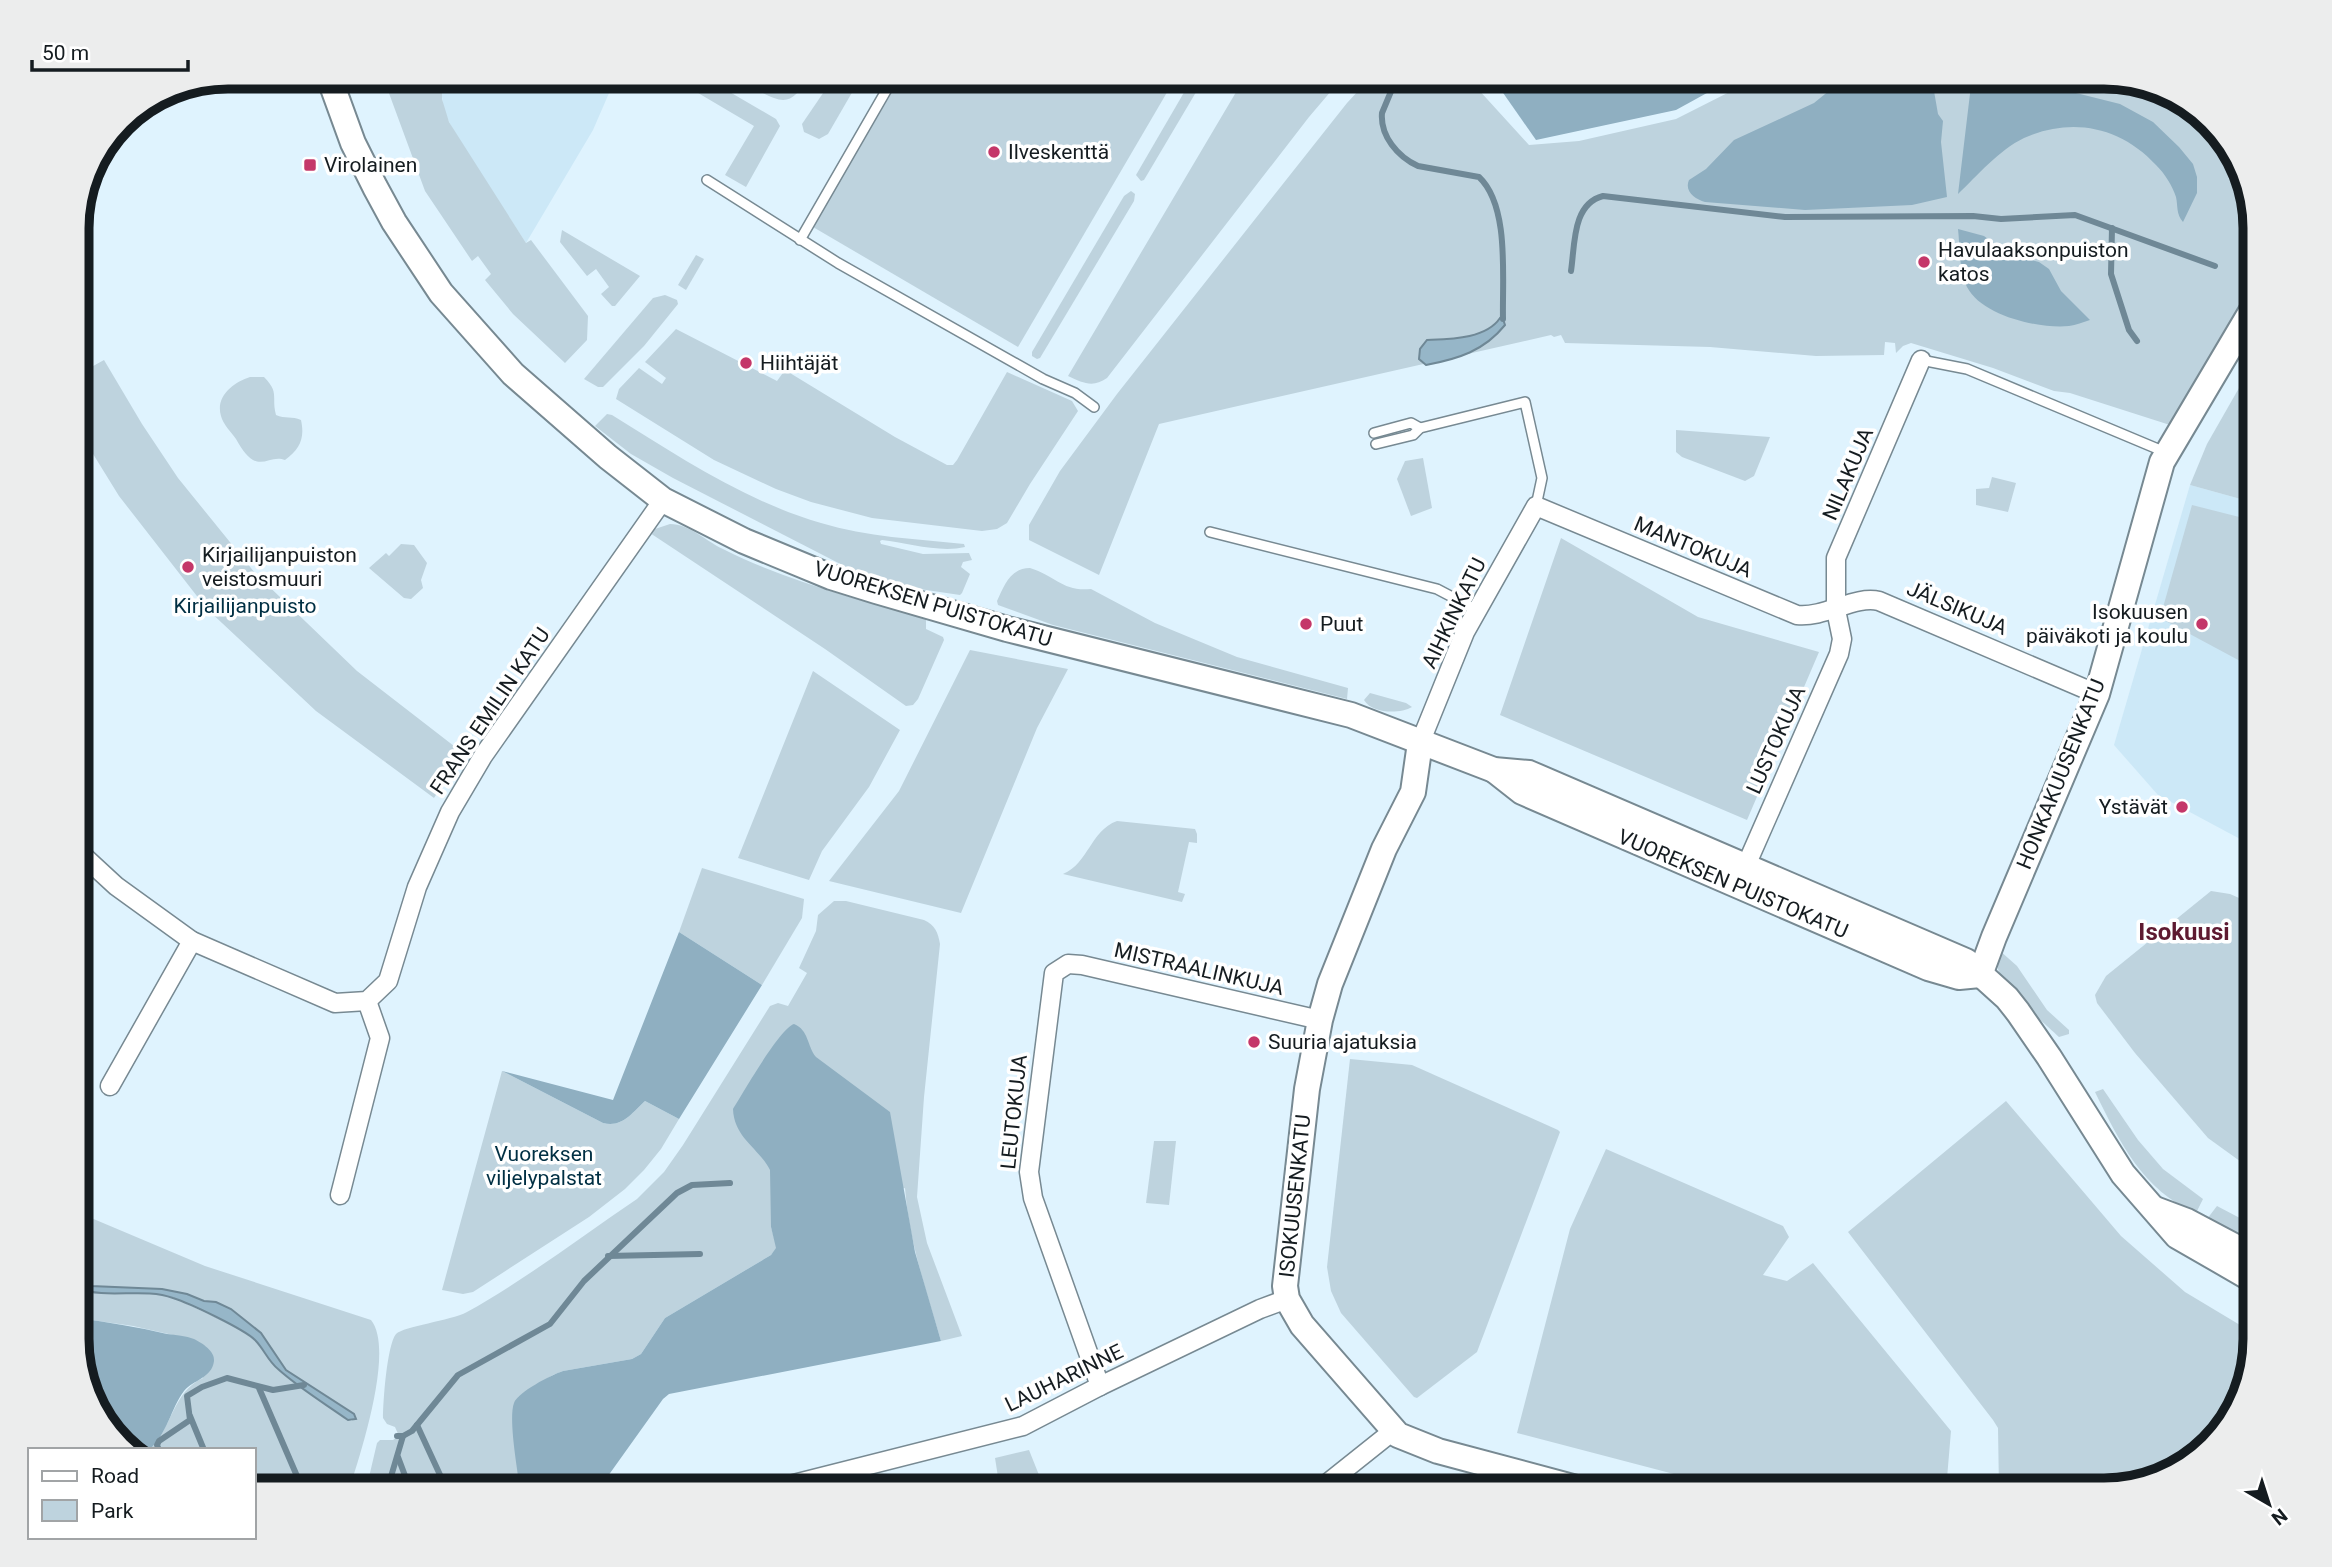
<svg xmlns="http://www.w3.org/2000/svg" width="2332" height="1567" viewBox="0 0 2332 1567" font-family="Roboto,sans-serif">
	<style>
		.built { fill: #cce8f7 }
		.green { fill: #bed3de }
		.forest { fill: #8fafc1 }
		.water { fill: #96b6c8; stroke: #6f8896; stroke-width: 2 }
		.lines { fill: none; stroke-linecap: round; stroke-linejoin: round }
		.stream { stroke: #6f8896; stroke-width: 6 }
		.lane-casing { stroke: #778992; stroke-width: 12 }
		.street-casing { stroke: #778992; stroke-width: 21 }
		.secondary-casing { stroke: #778992; stroke-width: 28 }
		.lane { stroke: #fff; stroke-width: 9 }
		.street { stroke: #fff; stroke-width: 18 }
		.secondary { stroke: #fff; stroke-width: 24 }
		.poi-dot { fill: #c43769; stroke: #fff; stroke-width: 2.5 }
		.labels { text-anchor: middle; dominant-baseline: central; stroke-width: 7; stroke-linejoin: round; paint-order: stroke }
		.poi-label { font-size: 21px; fill: #151c20; stroke: #fff; text-anchor: start }
		.street-label { font-size: 21px; fill: #151c20; stroke: #fff }
		.park-label { font-size: 21px; fill: #002f43; stroke: #fff }
		.quarter-label { font-size: 24px; font-weight: bold; fill: #5e1a31; stroke: #fff }
		.rim { fill: none; stroke: #151c20; stroke-width: 9 }
	</style>
	<rect width="100%" height="100%" fill="#dff3fe"/>
	<g class="built">
		<polygon points="442,77 616,77 593,130 526,243 455,134 444,111 440,82"/>
		<polygon points="2190,485 2255,503 2255,847 2158,795 2114,745"/>
	</g>
	<g class="green">
		<polygon points="383,77 442,77 442,99 449,122 526,243 531,240 588,316 587,340 565,363 513,314 485,280 491,274 478,256 472,261 425,191"/>
		<polygon points="671,77 704,77 776,119 780,126 746,187 725,175 754,126"/>
		<path d="M 737,77 L 810,77 C 793,100 788,107 761,92 C 753,87 743,83 737,77 Z"/>
		<polygon points="834,77 861,77 828,134 819,139 804,132 802,124"/>
		<polygon points="901,77 1176,77 1018,347 813,227"/>
		<polygon points="1193,77 1205,77 1144,180 1141,181 1136,175"/>
		<path d="M 1245,77 L 1343,77 L 1309,117 L 1107,378 C 1093,388 1083,383 1068,376 Z"/>
		<polygon points="1371,77 1467,77 1529,145 1579,141 1676,119 1759,77 2104,77 2188,103 2235,153 2255,228 2255,335 2232,322 2170,425 2070,393 2054,391 1993,368 1911,343 1903,346 1896,353 1895,343 1885,342 1884,355 1816,356 1710,347 1565,343 1561,335 1554,337 1551,335 1159,424 1099,575 1029,540 1029,525 1060,471 1117,394 1267,204 1347,103"/>
		<polygon points="1131,191 1135,194 1134,201 1040,358 1037,359 1032,356 1032,352 1124,196"/>
		<polygon points="562,230 640,276 615,306 612,306 601,294 609,287 596,269 587,276 560,242"/>
		<polygon points="696,255 704,259 686,290 678,285"/>
		<polygon points="665,295 677,300 678,304 644,346 603,387 598,387 584,379 653,298"/>
		<polygon points="676,329 777,381 785,370 895,437 947,465 953,465 957,460 1007,372 1072,401 1078,411 1030,484 1007,523 997,529 982,531 872,518 811,502 776,489 714,460 616,399 619,389 639,368 662,384 666,378 645,362"/>
		<polygon points="104,360 142,424 178,478 255,573 357,671 463,753 434,798 316,711 207,609 119,496 77,428 77,375"/>
		<polygon points="2255,360 2255,503 2190,485 2207,444"/>
		<path d="M 250,377 L 264,377 C 280,393 271,397 276,415 C 285,419 292,416 301,420 C 305,438 300,449 285,460 C 273,455 264,466 253,460 C 246,456 240,446 236,439 C 231,432 223,424 221,416 C 215,396 234,382 250,377 Z"/>
		<path d="M 607,414 L 612,415 C 678,456 745,501 821,523 C 867,537 916,539 964,544 L 965,547 C 940,553 907,543 882,540 L 880,541 L 881,544 L 923,554 L 969,553 L 972,560 L 963,562 L 961,567 L 970,574 L 962,593 L 960,595 L 906,587 L 854,571 L 673,478 L 631,454 L 595,426 Z"/>
		<polygon points="1676,430 1770,437 1754,476 1745,481 1682,457 1676,452"/>
		<polygon points="1423,458 1432,508 1411,516 1397,479 1405,461"/>
		<polygon points="1992,477 2016,483 2008,512 1976,505 1976,489 1989,488"/>
		<polygon points="2192,505 2255,521 2255,669 2160,618"/>
		<path d="M 670,524 C 689,524 706,541 723,549 C 786,581 858,599 926,619 L 926,629 L 943,637 L 944,640 L 918,699 L 913,705 L 906,706 L 825,649 L 650,533 L 655,529 Z"/>
		<polygon points="1561,538 1698,617 1819,652 1747,820 1500,715"/>
		<polygon points="401,544 414,545 427,563 421,580 423,588 411,599 404,598 369,568 386,553 389,556"/>
		<path d="M 1030,568 C 1056,576 1063,592 1091,589 L 1155,623 L 1237,657 L 1348,688 L 1347,699 L 1053,625 L 998,605 L 997,601 C 1004,586 1010,568 1030,568 Z"/>
		<polygon points="970,650 1068,669 1037,728 961,913 829,881 899,791"/>
		<polygon points="813,671 900,730 869,787 822,851 809,880 738,858"/>
		<path d="M 1370,693 L 1406,703 L 1412,707 C 1400,714 1372,714 1364,700 Z"/>
		<path d="M 1117,821 L 1195,829 L 1197,834 L 1197,843 L 1189,842 L 1178,892 L 1185,894 L 1182,902 L 1063,874 C 1089,863 1090,831 1117,821 Z"/>
		<polygon points="702,868 804,899 802,918 762,985 679,932"/>
		<polygon points="2211,891 2230,894 2255,905 2255,1172 2208,1138 2135,1053 2097,1003 2095,995 2106,976"/>
		<path d="M 834,901 L 846,901 L 924,920 C 935,925 938,932 940,944 L 924,1097 L 917,1197 L 927,1243 L 962,1336 L 941,1341 C 926,1290 909,1241 905,1188 L 771,1227 L 777,1248 L 771,1255 L 665,1318 L 641,1354 L 632,1359 L 563,1371 L 553,1375 L 518,1397 L 520,1490 L 366,1490 L 377,1443 L 380,1440 L 393,1440 L 399,1436 L 395,1427 L 387,1424 L 383,1418 C 383,1402 387,1345 396,1334 C 404,1326 450,1321 467,1312 C 526,1279 581,1237 637,1199 L 664,1172 L 683,1145 L 770,1006 L 778,1003 L 788,1006 L 807,973 L 799,968 L 816,931 L 818,915 Z"/>
		<path d="M 1999,950 L 2017,966 L 2047,1010 L 2069,1030 L 2069,1034 L 2059,1037 C 2043,1022 2006,991 1999,972 C 1996,964 1998,958 1999,950 Z"/>
		<polygon points="1350,1059 1412,1065 1558,1130 1560,1132 1477,1352 1417,1398 1414,1397 1341,1313 1331,1291 1327,1267"/>
		<path d="M 502,1071 L 603,1123 C 622,1128 632,1113 645,1101 L 679,1119 L 661,1149 L 644,1170 L 625,1189 L 589,1217 L 473,1292 L 463,1294 L 442,1290 Z"/>
		<path d="M 2103,1089 L 2138,1140 L 2163,1169 L 2203,1199 L 2196,1213 C 2143,1191 2119,1141 2095,1092 Z"/>
		<polygon points="2006,1101 2121,1236 2185,1292 2255,1334 2229,1423 2171,1474 2104,1490 1999,1490 1998,1428 1993,1420 1848,1232"/>
		<polygon points="1154,1141 1176,1141 1169,1205 1146,1203"/>
		<polygon points="1606,1149 1783,1226 1789,1237 1763,1275 1787,1281 1813,1263 1951,1431 1946,1490 1735,1490 1517,1433 1570,1229"/>
		<polygon points="2217,1206 2255,1226 2255,1239 2250,1242 2207,1219"/>
		<path d="M 77,1212 L 205,1266 L 371,1320 C 395,1350 360,1455 349,1490 L 254,1490 L 254,1450 L 149,1450 C 173,1428 172,1392 203,1378 L 195,1340 L 133,1326 L 77,1318 L 77,1288 L 93,1293 L 158,1294 L 174,1298 L 236,1327 L 256,1341 L 277,1369 L 348,1420 L 352,1421 L 354,1414 L 286,1370 L 261,1333 L 231,1309 L 216,1302 L 204,1301 L 187,1294 L 162,1289 L 91,1286 L 77,1281 Z"/>
		<polygon points="1029,1450 1045,1490 1000,1490 995,1458"/>
	</g>
	<g class="forest">
		<polygon points="1492,77 1736,77 1676,110 1536,140"/>
		<path d="M 1846,77 L 1921,77 L 1934,91 L 1938,114 L 1943,121 L 1941,142 L 1947,197 L 1912,205 L 1805,210 L 1705,202 C 1695,199 1684,191 1689,180 L 1706,169 L 1734,140 L 1814,103 Z"/>
		<path d="M 1972,77 L 2041,77 L 2068,91 L 2120,104 L 2153,122 L 2179,147 L 2193,164 L 2197,177 L 2197,193 L 2183,222 C 2176,214 2178,206 2176,197 C 2172,185 2165,174 2156,165 C 2120,126 2071,117 2024,138 C 1999,150 1977,176 1958,194 Z"/>
		<path d="M 1958,229 L 1984,236 L 2008,254 L 2039,262 L 2049,269 L 2061,291 L 2090,320 C 2083,322 2076,325 2069,326 C 2039,329 1982,316 1967,287 C 1959,271 1960,247 1958,229 Z"/>
		<path d="M 679,932 L 762,985 L 679,1119 L 645,1101 C 632,1113 622,1128 603,1123 L 502,1071 L 613,1100 Z"/>
		<path d="M 794,1024 C 809,1030 807,1046 816,1057 L 890,1112 L 915,1252 L 941,1341 L 669,1394 L 663,1399 L 598,1490 L 520,1490 C 518,1472 508,1419 514,1403 C 518,1392 551,1375 563,1371 L 632,1359 L 641,1354 L 665,1318 L 771,1255 L 776,1248 L 771,1227 L 770,1170 C 759,1148 734,1138 733,1109 C 743,1093 780,1028 794,1024 Z"/>
		<path d="M 77,1318 C 108,1322 137,1327 167,1334 C 176,1335 186,1336 194,1339 C 202,1343 215,1351 214,1361 C 212,1378 193,1380 184,1391 C 170,1410 168,1433 149,1450 L 130,1450 L 97,1414 L 77,1348 Z"/>
	</g>
	<g class="water">
		<path d="M 1500,318 L 1503,319 L 1505,325 C 1484,351 1458,359 1426,365 L 1419,359 L 1420,349 L 1427,340 C 1450,339 1486,339 1500,318 Z"/>
		<path d="M 77,1281 L 91,1286 L 162,1289 L 187,1294 L 204,1301 L 216,1302 L 231,1309 L 261,1333 L 286,1370 L 354,1414 L 356,1419 L 348,1420 C 324,1403 299,1388 278,1369 C 268,1361 264,1349 255,1340 C 244,1329 189,1303 173,1298 C 142,1287 108,1300 77,1288 Z"/>
	</g>
	<g class="lines">
		<g class="stream">
			<path d="M 1397,77 L 1382,113 C 1380,136 1398,157 1418,166 L 1479,177 C 1510,206 1502,279 1503,319"/>
			<polyline points="2112,228 2111,274 2129,330 2137,341"/>
			<path d="M 1571,271 C 1575,245 1572,204 1603,196 L 1785,217 L 1973,216 L 2001,219 L 2075,215 L 2215,266"/>
			<polyline points="608,1256 700,1254"/>
			<polyline points="259,1388 303,1490"/>
			<polyline points="190,1416 204,1450"/>
			<polyline points="417,1425 447,1490"/>
			<polyline points="397,1436 403,1436 412,1431 458,1375 550,1324 584,1281 677,1193 692,1185 730,1183"/>
			<polyline points="159,1450 157,1445 159,1441 190,1420 187,1396 202,1387 227,1378 273,1390 304,1385"/>
			<polyline points="398,1457 407,1481 412,1490"/>
			<polyline points="387,1490 403,1436"/>
		</g>
		<defs>
			<g id="lane">
				<polyline points="707,180 838,263 1043,379 1075,393 1094,407"/>
				<polyline points="800,240 894,77"/>
				<polyline points="1921,360 1967,369 2165,452"/>
				<polyline points="1374,433 1411,423 1420,428"/>
				<polyline points="1376,444 1413,435 1420,428 1525,402 1542,478 1536,506"/>
				<polyline points="1210,532 1437,589 1477,610"/>
			</g>
			<g id="street">
				<path d="M 77,315 C 81,327 85,340 77,351"/>
				<path d="M 1420,743 L 1465,632 L 1536,506 L 1797,615 C 1825,618 1855,595 1879,601 L 2097,694"/>
				<polyline points="77,850 116,886 192,941 335,1003 367,1001 388,981 417,887 450,812 483,756 663,500"/>
				<polyline points="1741,877 1839,654 1842,639 1836,610 1836,558 1921,360"/>
				<polyline points="110,1086 192,941"/>
				<polyline points="340,1195 380,1038 367,1001"/>
				<polyline points="1100,1386 1033,1198 1029,1172 1054,973 1068,964 1082,965 1320,1020"/>
				<polyline points="770,1490 1023,1426 1100,1386 1260,1309 1287,1299"/>
				<polyline points="1319,1490 1393,1431"/>
			</g>
			<g id="secondary">
				<polyline points="329,77 353,143 375,187 394,222 441,293 513,374 608,457 663,500 744,541 831,577 876,591 1007,629 1351,715 1494,770 1529,773 1966,961 2007,998 2018,1012 2049,1057 2123,1174 2177,1236 2255,1281"/>
				<polyline points="1420,743 1413,792 1384,849 1330,984 1320,1020 1307,1089 1285,1286 1287,1299 1302,1325 1398,1435 1438,1451 1584,1490"/>
				<polyline points="1494,770 1522,792 1928,968 1959,977 1980,975"/>
				<polyline points="1980,975 1994,937 2097,694 2162,462 2255,305"/>
				<polyline points="2155,1209 2187,1221 2255,1257"/>
			</g>
		</defs>
		<use href="#lane" class="lane-casing"/>
		<use href="#street" class="street-casing"/>
		<use href="#secondary" class="secondary-casing"/>
		<use href="#lane" class="lane"/>
		<use href="#street" class="street"/>
		<use href="#secondary" class="secondary"/>
	</g>
	<g class="poi-dot">
		<circle cx="994" cy="152" r="7"/>
		<rect x="303" y="158" width="14" height="14" rx="3.5"/>
		<circle cx="1924" cy="262" r="7"/>
		<circle cx="746" cy="363" r="7"/>
		<circle cx="188" cy="567" r="7"/>
		<circle cx="1306" cy="624" r="7"/>
		<circle cx="2202" cy="624" r="7"/>
		<circle cx="2182" cy="807" r="7"/>
		<circle cx="1254" cy="1042" r="7"/>
	</g>
	<g class="labels">
		<g class="poi-label">
			<text x="1008" y="152">Ilveskenttä</text>
			<text x="324" y="165">Virolainen</text>
			<text x="1938" y="250">Havulaaksonpuiston<tspan x="1938" dy="24">katos</tspan></text>
			<text x="760" y="363">Hiihtäjät</text>
			<text x="202" y="555">Kirjailijanpuiston<tspan x="202" dy="24">veistosmuuri</tspan></text>
			<text x="2188" y="612" text-anchor="end">Isokuusen<tspan x="2188" dy="24">päiväkoti ja koulu</tspan></text>
			<text x="1320" y="624">Puut</text>
			<text x="2168" y="807" text-anchor="end">Ystävät</text>
			<text x="1268" y="1042">Suuria ajatuksia</text>
		</g>
		<g class="street-label">
			<text transform="translate(1848 474) rotate(-67)">NILAKUJA</text>
			<text transform="translate(1693 547) rotate(23)">MANTOKUJA</text>
			<text transform="translate(933 604) rotate(17)">VUOREKSEN PUISTOKATU</text>
			<text transform="translate(1957 608) rotate(23)">JÄLSIKUJA</text>
			<text transform="translate(1454 613) rotate(-64)">AIHKINKATU</text>
			<text transform="translate(490 711) rotate(-56)">FRANS EMILIN KATU</text>
			<text transform="translate(1776 740) rotate(-66)">LUSTOKUJA</text>
			<text transform="translate(2061 774) rotate(-68)">HONKAKUUSENKATU</text>
			<text transform="translate(1733 884) rotate(23)">VUOREKSEN PUISTOKATU</text>
			<text transform="translate(1199 969) rotate(13)">MISTRAALINKUJA</text>
			<text transform="translate(1014 1112) rotate(-84)">LEUTOKUJA</text>
			<text transform="translate(1295 1196) rotate(-84)">ISOKUUSENKATU</text>
			<text transform="translate(1064 1378) rotate(-26)">LAUHARINNE</text>
		</g>
		<g class="park-label">
			<text x="245" y="606">Kirjailijanpuisto</text>
			<text x="544" y="1154">Vuoreksen<tspan x="544" dy="24">viljelypalstat</tspan></text>
		</g>
		<g class="quarter-label">
			<text x="2184" y="932">Isokuusi</text>
		</g>
	</g>
	<path d="M0 0H2332V1567H0ZM228 89H2104A139 139 0 0 1 2243 228V1339A139 139 0 0 1 2104 1478H228A139 139 0 0 1 89 1339V228A139 139 0 0 1 228 89Z" fill="#eceded" fill-rule="evenodd"/>
	<path class="rim" d="M228 89H2104A139 139 0 0 1 2243 228V1339A139 139 0 0 1 2104 1478H228A139 139 0 0 1 89 1339V228A139 139 0 0 1 228 89Z"/>
	<rect x="28" y="1448" width="228" height="91" fill="#ffffff" stroke="#a1a4a6" stroke-width="2"/>
	<rect x="42" y="1471" width="35" height="10" fill="#ffffff" stroke="#a1a4a6" stroke-width="2"/>
	<text x="91" y="1483" font-size="21" fill="#151c20">Road</text>
	<rect x="42" y="1500" width="35" height="21" fill="#bed3de" stroke="#a1a4a6" stroke-width="2"/>
	<text x="91" y="1518" font-size="21" fill="#151c20">Park</text>
	<g transform="translate(2269 1504) rotate(141)" stroke="#ffffff" stroke-width="5" paint-order="stroke">
	<path d="M0-5L12 26L0 18L-12 26Z" fill="#151c20"/>
	<text y="-10" font-size="19" font-weight="bold" text-anchor="middle" fill="#151c20">N</text>
	</g>
	<path d="M32 60v10h156v-10" fill="none" stroke="#151c20" stroke-width="3.5"/>
	<text x="42" y="60" font-size="21" fill="#151c20" stroke="#ffffff" stroke-width="5" paint-order="stroke">50 m</text>
</svg>
